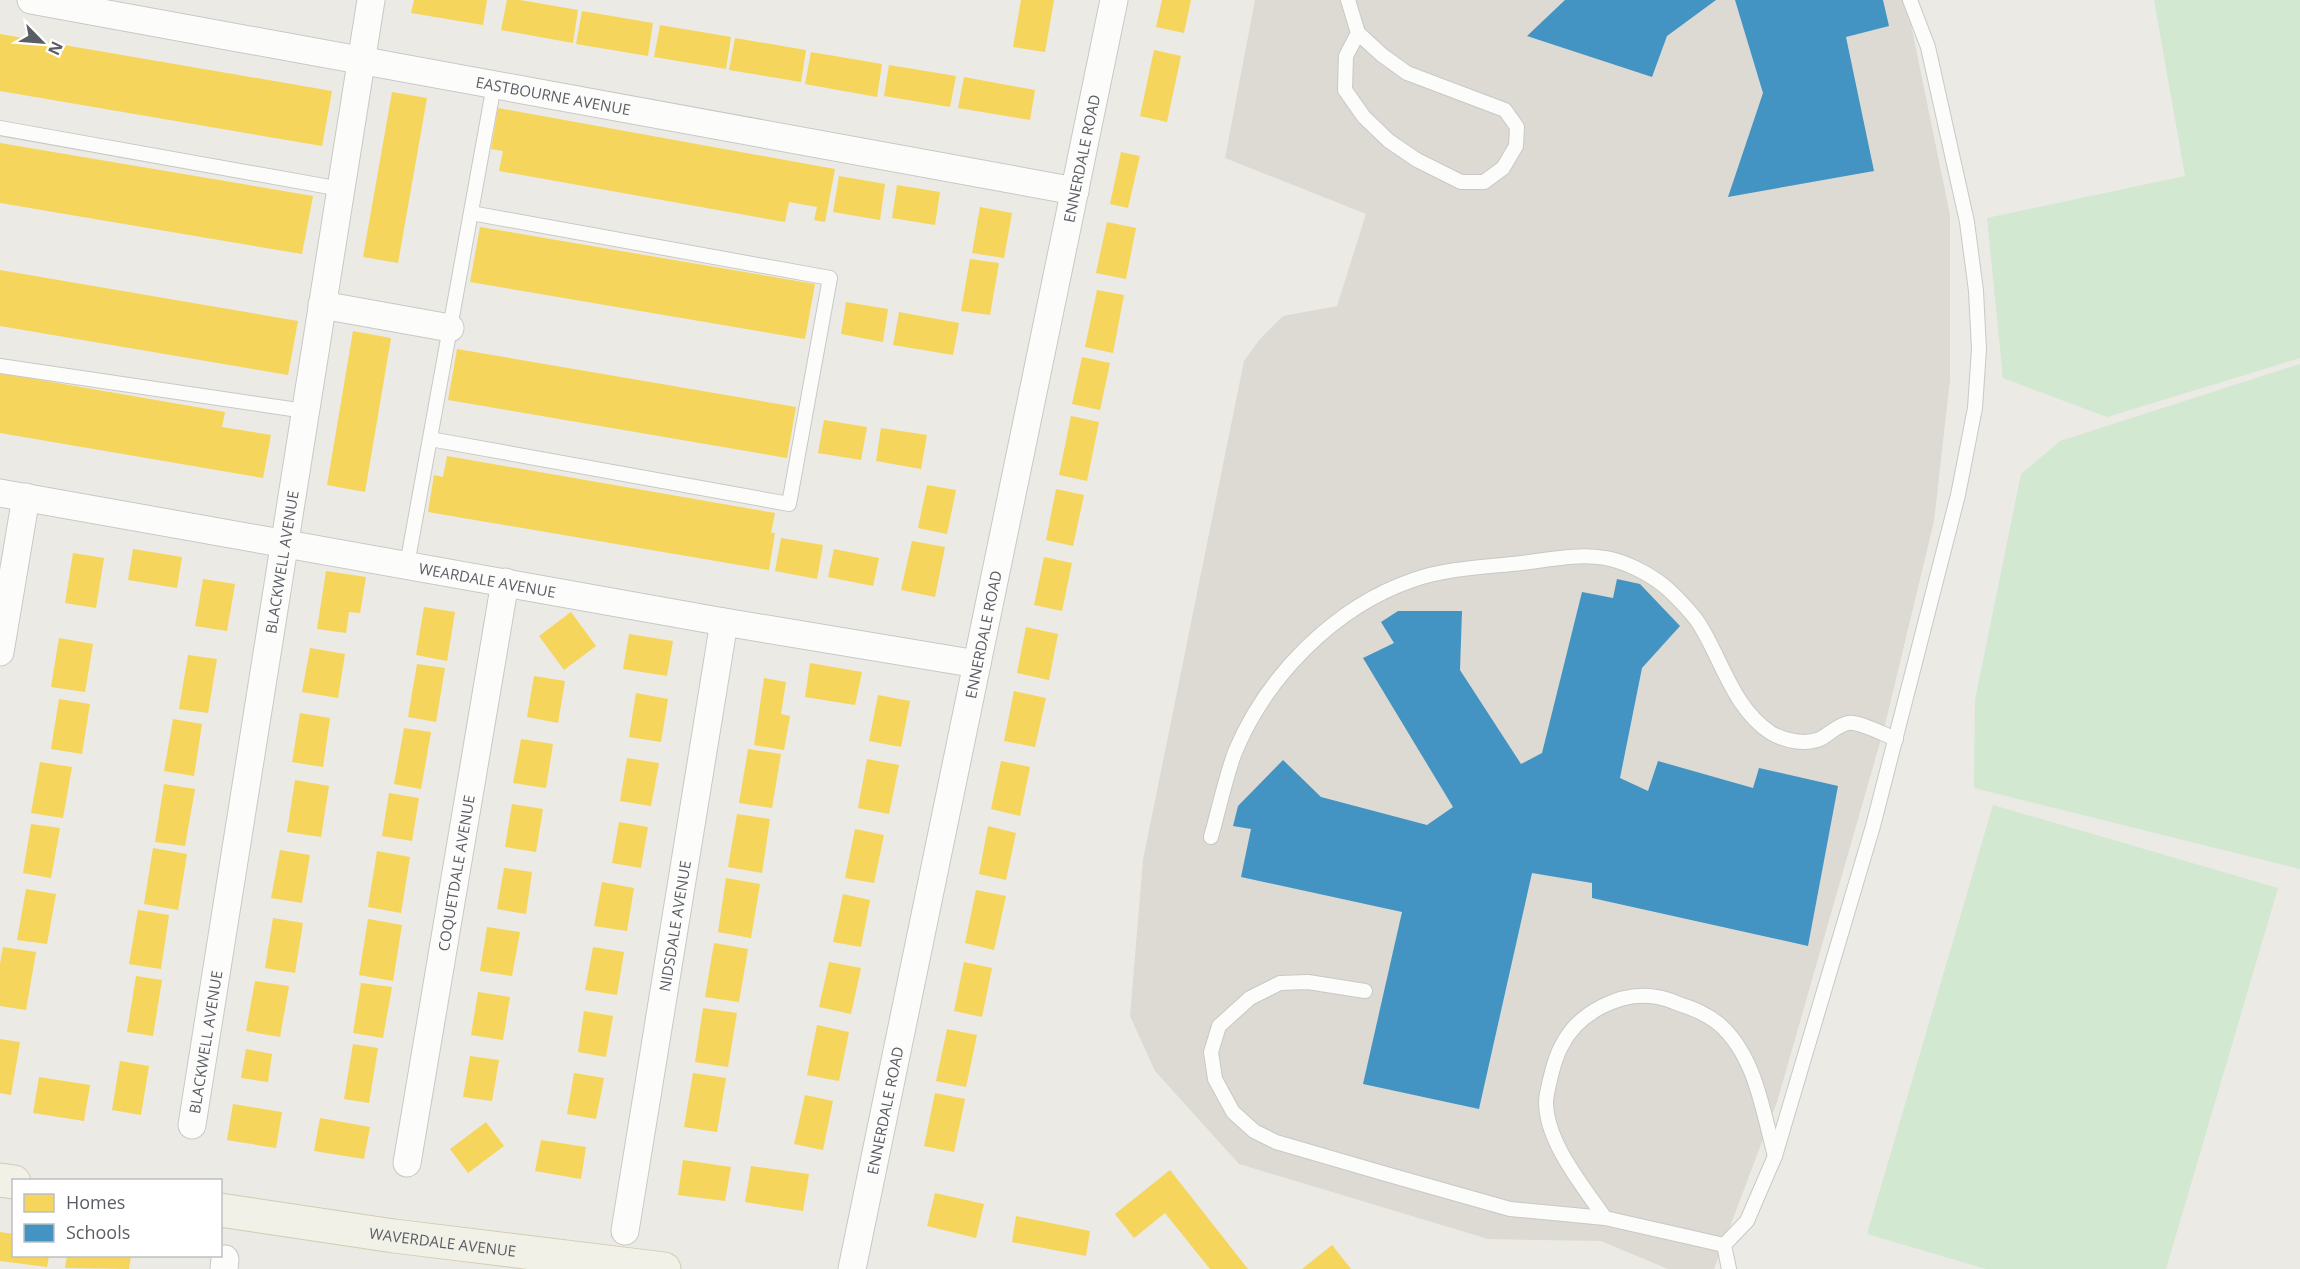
<svg xmlns="http://www.w3.org/2000/svg" width="2300" height="1269" viewBox="0 0 2300 1269" font-family="'Open Sans',sans-serif">
	<style>
		.education { fill: #dcdad3 }
		.green { fill: #d2e8d0 }
		.homes { fill: #f6d55c }
		.schools { fill: #4393c3 }
		.lines { fill: none; stroke-linecap: round; stroke-linejoin: round }
		.lane-casing { stroke: #c8c8c7; stroke-width: 16 }
		.street-casing { stroke: #c8c8c7; stroke-width: 29 }
		.primary-casing { stroke: #d4cbb1; stroke-width: 35 }
		.lane { stroke: #fcfcfb; stroke-width: 14 }
		.street { stroke: #fcfcfb; stroke-width: 27 }
		.primary { stroke: #f2f1e7; stroke-width: 33 }
		.labels { text-anchor: middle; dominant-baseline: central; stroke-width: 6; stroke-linejoin: round; paint-order: stroke }
		.street-label { font-size: 15px; fill: #5a5e64; stroke: #fff }
	</style>
	<rect width="100%" height="100%" fill="#ebeae5"/>
	<polygon class="education" points="1255,0 1906,0 1950,215 1950,380 1934,521 1885,725 1777,1102 1714,1269 1668,1269 1601,1241 1488,1239 1239,1164 1155,1071 1130,1016 1143,860 1244,361 1259,340 1283,316 1337,306 1366,214 1225,158"/>
	<g class="green">
		<polygon points="2154,0 2300,0 2300,358 2107,417 2003,378 1987,218 2185,176"/>
		<polygon points="2300,364 2300,869 1974,788 1975,700 2021,474 2060,441"/>
		<polygon points="1993,805 2278,888 2166,1269 1986,1269 1867,1234"/>
	</g>
	<g class="homes">
		<polygon points="414,0 487,0 483,25 411,13"/>
		<polygon points="507,0 520,0 578,10 573,43 501,30"/>
		<polygon points="1021,0 1054,0 1045,52 1013,47"/>
		<polygon points="1162,0 1191,0 1184,33 1156,27"/>
		<polygon points="582,11 653,23 648,56 576,44"/>
		<polygon points="660,25 731,37 726,69 654,57"/>
		<polygon points="0,34 332,91 322,146 0,91"/>
		<polygon points="735,38 806,50 801,82 729,70"/>
		<polygon points="1154,50 1181,56 1167,122 1140,116"/>
		<polygon points="811,52 882,64 877,97 805,84"/>
		<polygon points="889,65 956,76 950,107 884,96"/>
		<polygon points="964,77 1035,90 1030,120 958,108"/>
		<polygon points="392,92 427,98 398,263 363,257"/>
		<polygon points="498,108 835,169 825,222 814,220 817,207 789,202 785,222 499,171 503,151 491,149"/>
		<polygon points="0,143 313,196 302,254 0,203"/>
		<polygon points="1121,152 1140,156 1128,208 1110,204"/>
		<polygon points="839,176 885,184 880,220 833,212"/>
		<polygon points="897,185 940,192 935,225 892,218"/>
		<polygon points="980,207 1012,213 1004,258 972,253"/>
		<polygon points="1107,222 1136,228 1126,279 1096,273"/>
		<polygon points="480,227 815,284 805,339 470,282"/>
		<polygon points="970,259 999,263 990,315 961,311"/>
		<polygon points="0,270 298,321 288,375 0,326"/>
		<polygon points="1097,290 1124,295 1113,353 1085,347"/>
		<polygon points="846,302 888,309 883,342 841,334"/>
		<polygon points="899,312 959,323 953,355 893,345"/>
		<polygon points="353,331 391,338 365,492 327,485"/>
		<polygon points="457,349 796,407 787,458 448,400"/>
		<polygon points="1082,357 1110,363 1100,410 1072,404"/>
		<polygon points="0,373 225,412 222,427 271,435 263,478 0,433"/>
		<polygon points="1071,416 1099,422 1087,481 1059,475"/>
		<polygon points="824,420 867,427 861,460 818,453"/>
		<polygon points="881,428 927,435 921,469 876,461"/>
		<polygon points="447,456 775,513 771,533 775,533 769,570 428,512 434,475 443,477"/>
		<polygon points="927,485 956,490 947,534 918,528"/>
		<polygon points="1056,489 1084,495 1073,546 1046,540"/>
		<polygon points="781,538 823,545 817,579 775,571"/>
		<polygon points="912,541 945,547 935,597 901,590"/>
		<polygon points="133,549 182,557 177,588 128,580"/>
		<polygon points="834,549 879,558 873,586 828,577"/>
		<polygon points="73,553 104,558 96,608 65,603"/>
		<polygon points="1044,557 1072,563 1062,611 1034,605"/>
		<polygon points="326,571 366,577 360,613 349,612 346,633 317,629"/>
		<polygon points="203,579 235,584 227,631 195,626"/>
		<polygon points="424,607 455,612 447,661 416,655"/>
		<polygon points="571,612 596,646 564,670 539,636"/>
		<polygon points="1026,627 1058,634 1049,680 1017,673"/>
		<polygon points="629,634 673,641 667,676 623,669"/>
		<polygon points="59,638 93,644 85,692 51,687"/>
		<polygon points="310,648 345,654 338,698 302,692"/>
		<polygon points="188,655 217,659 208,713 179,709"/>
		<polygon points="810,663 862,672 855,705 805,697"/>
		<polygon points="417,664 445,668 436,722 408,717"/>
		<polygon points="534,676 565,681 558,723 527,717"/>
		<polygon points="764,678 786,682 781,714 790,716 784,750 754,745"/>
		<polygon points="1014,691 1046,698 1035,747 1004,741"/>
		<polygon points="636,693 668,699 661,742 629,737"/>
		<polygon points="878,695 910,701 901,747 869,741"/>
		<polygon points="59,699 90,704 82,754 51,749"/>
		<polygon points="300,713 330,718 323,767 292,762"/>
		<polygon points="173,719 202,724 194,776 164,771"/>
		<polygon points="404,728 431,732 421,789 394,784"/>
		<polygon points="521,739 553,744 546,788 513,783"/>
		<polygon points="748,749 781,754 772,808 739,803"/>
		<polygon points="627,758 659,763 651,806 620,801"/>
		<polygon points="867,759 899,765 889,814 858,808"/>
		<polygon points="1001,761 1030,767 1020,816 991,809"/>
		<polygon points="40,762 72,767 63,818 31,813"/>
		<polygon points="295,780 329,786 321,837 287,832"/>
		<polygon points="164,784 195,789 185,846 155,842"/>
		<polygon points="389,793 419,798 412,841 382,836"/>
		<polygon points="512,804 543,809 536,852 505,847"/>
		<polygon points="737,814 770,819 762,873 728,867"/>
		<polygon points="619,822 648,827 641,868 612,863"/>
		<polygon points="31,824 60,828 51,878 23,873"/>
		<polygon points="988,826 1016,833 1006,880 979,874"/>
		<polygon points="855,829 884,835 874,883 845,878"/>
		<polygon points="153,848 187,854 178,910 144,904"/>
		<polygon points="280,850 310,855 302,903 271,898"/>
		<polygon points="377,851 410,857 401,913 368,907"/>
		<polygon points="504,868 532,872 526,914 497,909"/>
		<polygon points="726,878 760,884 751,938 718,932"/>
		<polygon points="602,882 634,888 627,931 594,926"/>
		<polygon points="26,889 56,894 47,944 17,940"/>
		<polygon points="976,890 1006,896 994,950 965,943"/>
		<polygon points="843,894 870,900 861,947 833,942"/>
		<polygon points="138,910 169,915 161,969 129,964"/>
		<polygon points="273,918 303,923 295,973 265,968"/>
		<polygon points="368,919 402,925 393,981 359,975"/>
		<polygon points="487,927 520,932 512,976 480,971"/>
		<polygon points="714,943 748,949 739,1002 705,997"/>
		<polygon points="3,947 36,952 26,1010 0,1006 0,964"/>
		<polygon points="593,947 624,952 617,995 585,990"/>
		<polygon points="829,962 861,968 851,1014 819,1007"/>
		<polygon points="964,962 992,968 982,1017 954,1011"/>
		<polygon points="136,976 162,980 153,1036 127,1032"/>
		<polygon points="255,981 289,986 280,1037 246,1031"/>
		<polygon points="361,983 392,987 383,1038 353,1033"/>
		<polygon points="478,992 510,997 503,1040 471,1035"/>
		<polygon points="703,1008 737,1013 728,1067 695,1062"/>
		<polygon points="584,1011 613,1016 606,1057 578,1052"/>
		<polygon points="817,1025 849,1032 839,1081 807,1075"/>
		<polygon points="947,1029 977,1035 966,1087 936,1081"/>
		<polygon points="0,1039 20,1042 11,1095 0,1093"/>
		<polygon points="353,1044 378,1048 369,1103 344,1099"/>
		<polygon points="246,1049 272,1054 268,1082 241,1078"/>
		<polygon points="470,1056 499,1060 492,1101 463,1097"/>
		<polygon points="120,1061 149,1066 141,1115 112,1110"/>
		<polygon points="574,1073 604,1078 596,1119 567,1114"/>
		<polygon points="693,1073 726,1078 717,1132 684,1127"/>
		<polygon points="39,1077 90,1085 84,1121 33,1113"/>
		<polygon points="935,1093 965,1099 954,1152 924,1146"/>
		<polygon points="805,1095 833,1101 823,1150 794,1144"/>
		<polygon points="233,1104 282,1112 276,1148 227,1140"/>
		<polygon points="320,1118 370,1127 364,1159 314,1151"/>
		<polygon points="486,1122 504,1146 468,1173 450,1149"/>
		<polygon points="541,1140 586,1147 581,1179 535,1171"/>
		<polygon points="683,1160 731,1167 725,1201 678,1195"/>
		<polygon points="751,1166 809,1174 803,1211 745,1202"/>
		<polygon points="1170,1170 1248,1269 1210,1269 1165,1213 1134,1238 1115,1214"/>
		<polygon points="935,1193 984,1204 976,1238 927,1226"/>
		<polygon points="1016,1216 1090,1231 1086,1256 1012,1242"/>
		<polygon points="0,1232 14,1234 14,1256 49,1256 47,1267 0,1261"/>
		<polygon points="1332,1245 1351,1269 1302,1269"/>
		<polygon points="67,1256 131,1256 129,1269 65,1268"/>
	</g>
	<g class="schools">
		<polygon points="1565,0 1716,0 1667,36 1652,77 1527,36"/>
		<polygon points="1735,0 1883,0 1889,26 1846,37 1874,171 1728,197 1763,93"/>
		<polygon points="1617,579 1640,584 1680,626 1642,668 1620,778 1648,791 1658,761 1753,788 1759,768 1838,786 1808,946 1592,898 1592,883 1532,873 1479,1109 1363,1084 1402,912 1241,877 1251,829 1233,826 1238,806 1283,760 1321,797 1427,825 1453,807 1363,658 1394,643 1381,622 1398,611 1462,611 1460,670 1521,764 1542,753 1582,592 1613,598"/>
	</g>
	<g class="lines">
		<defs>
			<g id="lane">
				<polyline points="1348,0 1358,33 1382,55 1407,73 1505,110 1517,127 1516,146 1503,168 1484,182 1461,182 1417,160 1389,141 1364,117 1345,90 1346,56 1358,33"/>
				<polyline points="0,128 341,189"/>
				<polyline points="0,366 305,411"/>
				<polyline points="430,439 789,504 830,278 471,213"/>
				<polyline points="407,565 494,85"/>
				<path d="M 1211,837 C 1219,809 1225,779 1235,752 C 1266,677 1334,607 1413,580 C 1447,568 1486,567 1522,563 C 1547,560 1580,553 1605,558 C 1624,561 1648,573 1663,585 C 1673,593 1691,612 1698,622 C 1722,659 1732,707 1771,733 C 1785,741 1805,745 1820,739 C 1829,734 1838,725 1848,723 C 1859,721 1885,735 1896,739"/>
				<polyline points="1365,991 1308,982 1280,983 1250,998 1219,1026 1211,1052 1215,1079 1233,1112 1254,1131 1276,1142 1386,1174 1510,1209 1605,1218"/>
				<path d="M 1724,1245 L 1605,1218 C 1583,1186 1546,1142 1546,1102 C 1546,1096 1548,1089 1549,1084 C 1552,1071 1555,1057 1562,1045 C 1578,1013 1621,990 1657,997 C 1665,998 1672,1001 1679,1004 C 1692,1008 1708,1015 1719,1024 C 1756,1056 1763,1113 1775,1156"/>
				<polyline points="1729,1269 1724,1245 1747,1221 1775,1156 1873,826 1958,495 1975,408 1979,349 1976,291 1967,222 1928,47 1910,0"/>
			</g>
			<g id="street">
				<path id="s1" d="M 31,0 L 1075,191"/>
				<polyline points="322,305 450,328"/>
				<path id="s2" d="M 0,493 L 724,622 L 977,664"/>
				<polyline points="0,652 26,497"/>
				<path id="s3" d="M 192,1125 L 371,0"/>
				<path id="s4" d="M 407,1163 L 505,582"/>
				<path id="s5" d="M 625,1231 L 724,622"/>
				<polyline points="224,1269 225,1259"/>
				<path id="s6" d="M 852,1269 L 1114,0"/>
			</g>
			<g id="primary">
				<polyline points="0,1180 14,1182"/>
				<path id="s7" d="M 220,1210 L 394,1236 L 664,1269"/>
			</g>
		</defs>
		<use href="#lane" class="lane-casing"/>
		<use href="#street" class="street-casing"/>
		<use href="#primary" class="primary-casing"/>
		<use href="#lane" class="lane"/>
		<use href="#street" class="street"/>
		<use href="#primary" class="primary"/>
	</g>
	<g class="labels">
		<g class="street-label">
			<text stroke="none"><textPath href="#s1" startOffset="531">EASTBOURNE AVENUE</textPath></text>
			<text stroke="none"><textPath href="#s6" startOffset="1134">ENNERDALE ROAD</textPath></text>
			<text stroke="none"><textPath href="#s3" startOffset="570">BLACKWELL AVENUE</textPath></text>
			<text stroke="none"><textPath href="#s2" startOffset="495">WEARDALE AVENUE</textPath></text>
			<text stroke="none"><textPath href="#s6" startOffset="648">ENNERDALE ROAD</textPath></text>
			<text stroke="none"><textPath href="#s4" startOffset="294">COQUETDALE AVENUE</textPath></text>
			<text stroke="none"><textPath href="#s5" startOffset="309">NIDSDALE AVENUE</textPath></text>
			<text stroke="none"><textPath href="#s3" startOffset="84">BLACKWELL AVENUE</textPath></text>
			<text stroke="none"><textPath href="#s6" startOffset="162">ENNERDALE ROAD</textPath></text>
			<text stroke="none"><textPath href="#s7" startOffset="225">WAVERDALE AVENUE</textPath></text>
		</g>
	</g>
	<rect x="12" y="1179" width="210" height="78" fill="#ffffff" stroke="#bdbfc1" stroke-width="1.5"/>
	<rect x="24" y="1194" width="30" height="18" fill="#f6d55c" stroke="#bdbfc1" stroke-width="1.5"/>
	<text x="66" y="1209" font-size="18" fill="#5a5e64">Homes</text>
	<rect x="24" y="1224" width="30" height="18" fill="#4393c3" stroke="#bdbfc1" stroke-width="1.5"/>
	<text x="66" y="1239" font-size="18" fill="#5a5e64">Schools</text>
	<g transform="translate(42 42) rotate(115)" stroke="#ffffff" stroke-width="4.5" paint-order="stroke">
	<path d="M0-4.5L10 22L0 15L-10 22Z" fill="#5a5e64"/>
	<text y="-9" font-size="16" font-weight="bold" text-anchor="middle" fill="#5a5e64">N</text>
	</g>
</svg>
